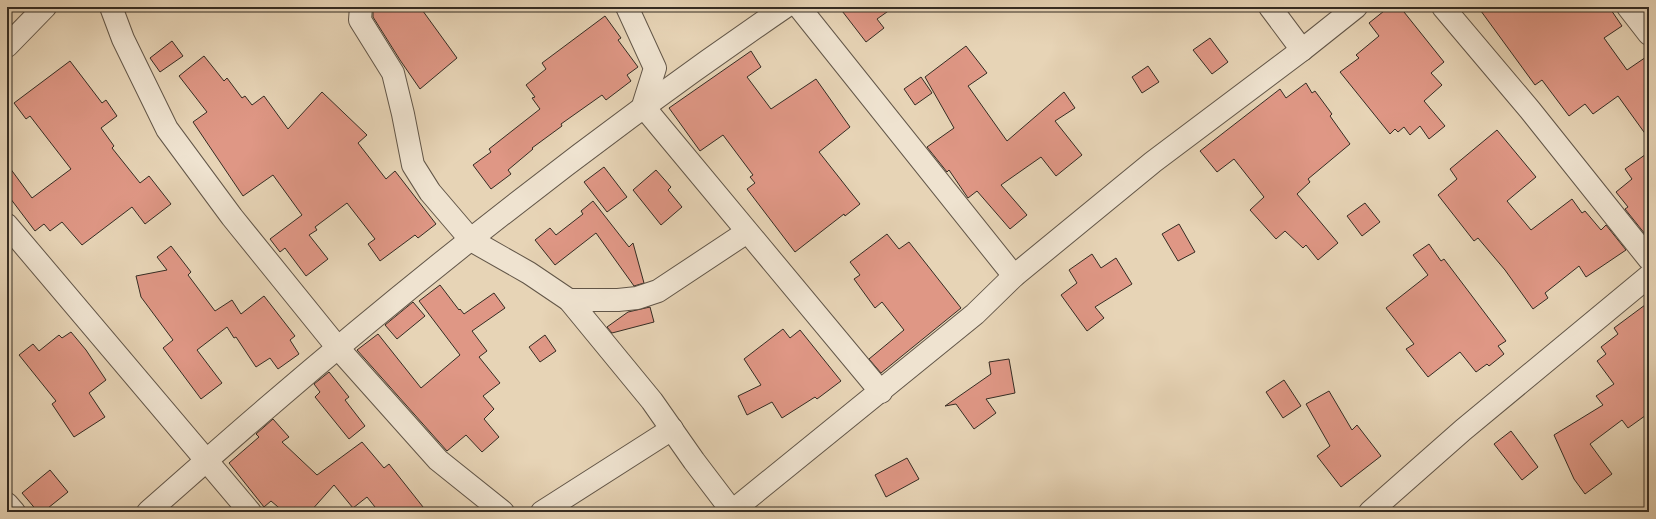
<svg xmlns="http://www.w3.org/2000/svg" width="1656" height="519" viewBox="0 0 1656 519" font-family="'Libre Caslon Text',serif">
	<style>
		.building { fill: #df9785; stroke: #352c23 }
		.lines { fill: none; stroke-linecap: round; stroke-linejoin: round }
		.minor-casing { stroke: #625648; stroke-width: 24 }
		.minor { stroke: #efe3d0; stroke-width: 22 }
	</style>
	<rect width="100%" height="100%" fill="#e7d4b6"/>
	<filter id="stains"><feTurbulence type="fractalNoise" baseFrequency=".005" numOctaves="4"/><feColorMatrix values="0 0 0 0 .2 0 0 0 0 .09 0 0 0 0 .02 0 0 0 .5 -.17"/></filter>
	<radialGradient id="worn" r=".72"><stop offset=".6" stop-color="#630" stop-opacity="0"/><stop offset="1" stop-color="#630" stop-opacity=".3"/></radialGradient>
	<g class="building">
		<polygon points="373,7 420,7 457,58 420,89 400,60 373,17"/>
		<polygon points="839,7 894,7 877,19 884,28 866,42"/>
		<polygon points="1389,7 1400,7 1444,62 1431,73 1442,85 1424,101 1445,126 1429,139 1420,126 1410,135 1404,127 1398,132 1395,129 1390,134 1340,72 1359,58 1356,55 1379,36 1369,23"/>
		<polygon points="1478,7 1609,7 1622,26 1604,38 1627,70 1649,55 1649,139 1618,96 1593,114 1585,104 1569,116 1542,80 1535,85"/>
		<polygon points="605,16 621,38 618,40 638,67 627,75 631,81 606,100 602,95 561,124 562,126 532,148 533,149 508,170 511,174 491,189 473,165 491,152 489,149 540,109 532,98 535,97 526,85 546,69 542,63"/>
		<polygon points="1210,38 1228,62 1212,74 1193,50"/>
		<polygon points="172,41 183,56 160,72 150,58"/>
		<polygon points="966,46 987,73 968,86 1007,141 1064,92 1075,108 1055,121 1082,155 1056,176 1041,157 1001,185 1027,215 1010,229 977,191 968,198 949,170 947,172 927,147 954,128 925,77"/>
		<polygon points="751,51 761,67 747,77 771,109 816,79 850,127 819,152 860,204 845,216 844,214 795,252 747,189 755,183 750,177 753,175 723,135 700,151 669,108"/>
		<polygon points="204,56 224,81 227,78 242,98 245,96 252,105 264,96 288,129 322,92 367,135 358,143 386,179 395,171 436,224 418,238 415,235 380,261 368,244 375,239 347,203 315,227 317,230 309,235 328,259 306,276 285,248 280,252 270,239 302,215 273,175 243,196 193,122 207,112 179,76"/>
		<polygon points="70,61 102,103 106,100 117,116 101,128 114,146 112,148 140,183 149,176 171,204 145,224 132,207 82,245 62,222 50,231 44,224 35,231 7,194 7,164 32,198 71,169 30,116 26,119 14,103"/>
		<polygon points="1148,66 1159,82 1142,93 1132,77"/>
		<polygon points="921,77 932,93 915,105 904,89"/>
		<polygon points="1306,83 1312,93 1315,91 1332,114 1330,116 1350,144 1308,179 1310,182 1297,194 1338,243 1318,260 1306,245 1303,248 1285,231 1276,239 1250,210 1264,197 1234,159 1217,172 1200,151 1280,89 1286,98"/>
		<polygon points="1497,130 1536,177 1507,201 1531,230 1572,199 1582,213 1585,211 1601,230 1606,225 1626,250 1586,277 1579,266 1545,293 1548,298 1533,309 1505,270 1478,238 1474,241 1438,195 1457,179 1450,169"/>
		<polygon points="1649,152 1649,233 1648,232 1645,234 1625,209 1628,207 1616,192 1632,179 1625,169"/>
		<polygon points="604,167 627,197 607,212 584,182"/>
		<polygon points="656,170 671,187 668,190 682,207 661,225 633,190"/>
		<polygon points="593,201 629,247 633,243 644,283 634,286 596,233 555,265 535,240 550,228 556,235 583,214 581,211"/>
		<polygon points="1365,203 1380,222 1362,236 1347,216"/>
		<polygon points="1179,224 1195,252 1178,261 1162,234"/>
		<polygon points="887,234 899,249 909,242 961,308 881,373 869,359 904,330 882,302 875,308 854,279 860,275 850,262"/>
		<polygon points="1429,244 1441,261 1444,259 1506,341 1498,346 1504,354 1489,366 1487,364 1476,372 1460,352 1428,377 1406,349 1414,344 1386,308 1428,275 1413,255"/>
		<polygon points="171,246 191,272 188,275 215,311 232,300 241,314 264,296 295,336 290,340 299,354 278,369 270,358 256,367 236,337 234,338 227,327 197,350 222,383 201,399 163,348 173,340 141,297 136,276 167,270 157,257"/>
		<polygon points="1092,254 1101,268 1116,258 1132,284 1095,307 1104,318 1087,331 1061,295 1077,283 1069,270"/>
		<polygon points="440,285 459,310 460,309 464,314 494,293 505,308 472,331 487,351 479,357 500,383 483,396 494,409 484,419 499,437 482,452 466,435 447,451 357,350 378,334 421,388 460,355 419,301"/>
		<polygon points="413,302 425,316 397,339 385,325"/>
		<polygon points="1649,302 1649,413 1628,428 1622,420 1590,444 1612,474 1585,494 1574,479 1554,435 1603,405 1596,396 1614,384 1597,361 1606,354 1601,347 1618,334 1614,328"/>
		<polygon points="650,307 654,322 612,333 607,327 628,312"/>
		<polygon points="783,329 790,338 800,330 841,381 817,399 815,397 782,418 772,402 747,415 738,396 761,385 744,359"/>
		<polygon points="71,332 86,350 106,380 89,393 105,417 74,437 52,404 56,401 19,355 33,344 39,351 59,335 62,338"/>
		<polygon points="545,335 556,351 540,362 529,347"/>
		<polygon points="1009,359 1015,393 986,399 996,413 974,429 956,404 945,406 991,374 989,362"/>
		<polygon points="329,372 349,397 345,400 365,426 349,439 315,397 320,392 314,384"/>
		<polygon points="1284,380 1301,406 1283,418 1266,392"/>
		<polygon points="1329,391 1352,430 1357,425 1381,456 1341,487 1317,456 1330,446 1306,404"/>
		<polygon points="273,419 289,437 282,442 317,475 362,442 384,468 389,464 427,512 379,512 367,497 353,508 334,485 310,512 284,512 271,501 264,507 229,463 259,437 256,434"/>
		<polygon points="1511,431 1538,467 1522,480 1494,444"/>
		<polygon points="907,458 919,479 886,497 875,475"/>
		<polygon points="50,470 68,492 43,512 38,512 22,493"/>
	</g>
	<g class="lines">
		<defs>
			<g id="minor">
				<polyline points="111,7 123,39 167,129 232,217 338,348 438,460 503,512"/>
				<polyline points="361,7 360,20 393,73 403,114 413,165 430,192 471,240 529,273 569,300 652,401 694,461 732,511"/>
				<polyline points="627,7 655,68 643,106 881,392"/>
				<polyline points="799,7 1014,276"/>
				<polyline points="1270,7 1302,50"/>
				<polyline points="1443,7 1530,110 1649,259"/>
				<polyline points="1628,7 1649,34"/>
				<polyline points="7,46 45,7"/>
				<polyline points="7,225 250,512"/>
				<polyline points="569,300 618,300 637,298 658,291 747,232"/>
				<polyline points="7,504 14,512"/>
				<path d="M 148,512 C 188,477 228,441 268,407 C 433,265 605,130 785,7"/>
				<polyline points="542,512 672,429"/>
				<polyline points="731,512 975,314 1014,276 1153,162 1302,50 1356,7"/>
				<polyline points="1370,512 1463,430 1649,276"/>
			</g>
		</defs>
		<use href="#minor" class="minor-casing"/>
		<use href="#minor" class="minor"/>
	</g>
	<rect width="1656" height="519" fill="none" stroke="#e7d4b6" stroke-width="24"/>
	<rect x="8" y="8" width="1640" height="503" fill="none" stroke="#352c23" stroke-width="2"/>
	<rect x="12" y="12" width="1632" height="495" fill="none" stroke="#352c23"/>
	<rect width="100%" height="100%" filter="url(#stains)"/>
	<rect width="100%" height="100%" fill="url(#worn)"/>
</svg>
